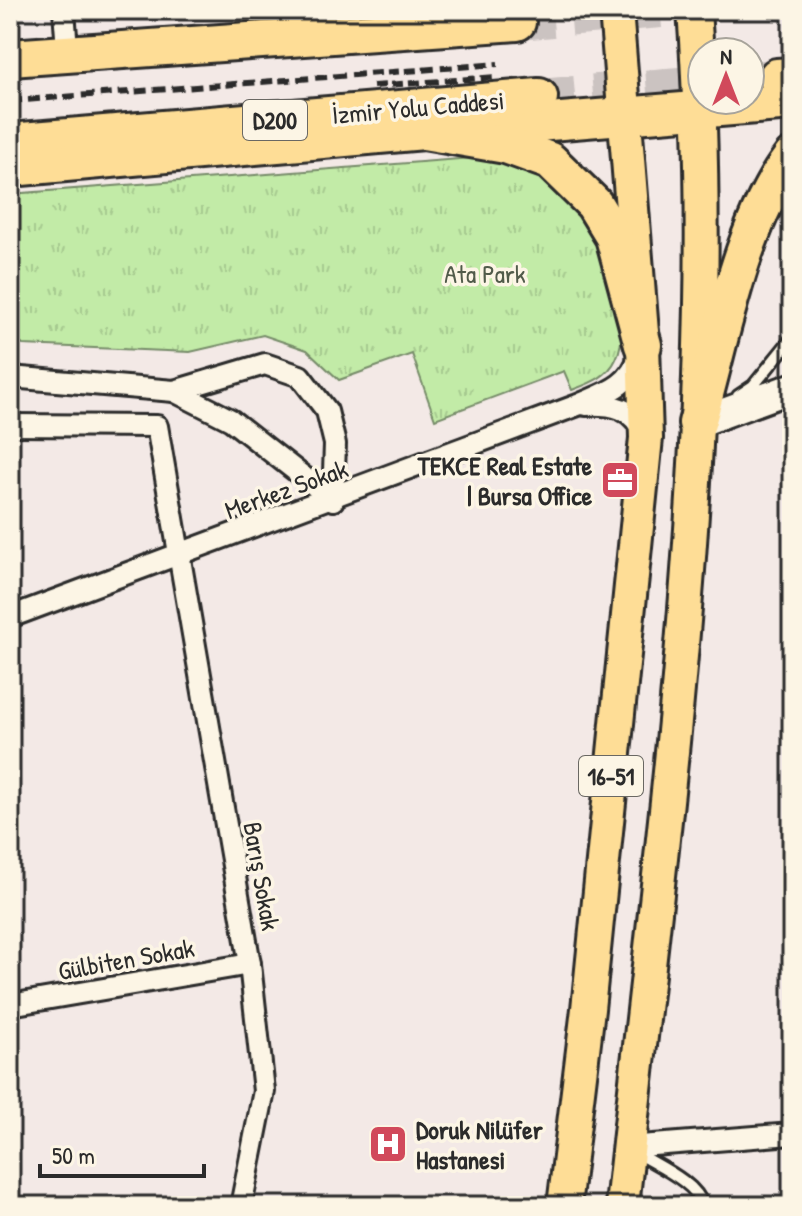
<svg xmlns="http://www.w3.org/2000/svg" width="802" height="1216" viewBox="0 0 802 1216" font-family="'Patrick Hand',sans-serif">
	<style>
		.park { fill: url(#park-tufts); stroke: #768b69; stroke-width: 2 }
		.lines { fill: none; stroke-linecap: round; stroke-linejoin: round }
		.highway-tunnel { stroke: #cbc3c1; stroke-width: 36; stroke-dasharray: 36 18; stroke-linecap: butt }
		.lane-casing { stroke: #2b2b2b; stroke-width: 16 }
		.street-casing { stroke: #2b2b2b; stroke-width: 26 }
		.secondary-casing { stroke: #2b2b2b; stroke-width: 34 }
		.primary-casing { stroke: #2b2b2b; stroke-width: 38 }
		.highway-casing { stroke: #2b2b2b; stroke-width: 42 }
		.lane { stroke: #fcf5e5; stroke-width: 10 }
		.street { stroke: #fcf5e5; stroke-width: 20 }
		.secondary { stroke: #fcf5e5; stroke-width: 28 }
		.primary { stroke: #fedd96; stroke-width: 32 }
		.highway { stroke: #fedd96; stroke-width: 36 }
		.rail { stroke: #2b2b2b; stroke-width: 6; stroke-dasharray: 12 6; stroke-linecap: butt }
		.labels { text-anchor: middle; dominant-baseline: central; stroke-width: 7; stroke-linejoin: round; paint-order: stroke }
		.shield { fill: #fcf5e5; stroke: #6a6863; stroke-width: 2 }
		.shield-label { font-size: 24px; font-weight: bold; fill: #2b2b2b }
		.street-label { font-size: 26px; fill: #2b2b2b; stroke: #fcf5e5 }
		.park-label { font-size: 26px; fill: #515b4a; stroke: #fcf5e5 }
		.poi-label { font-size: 26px; font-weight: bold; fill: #2b2b2b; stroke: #fcf5e5; text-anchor: end }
	</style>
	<defs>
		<pattern id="park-tufts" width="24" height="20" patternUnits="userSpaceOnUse" patternTransform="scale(2)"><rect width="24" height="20" fill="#c2eba7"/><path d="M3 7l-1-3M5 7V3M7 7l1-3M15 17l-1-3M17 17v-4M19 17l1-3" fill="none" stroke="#a7ca90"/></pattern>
	</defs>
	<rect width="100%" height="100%" fill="#f3e9e6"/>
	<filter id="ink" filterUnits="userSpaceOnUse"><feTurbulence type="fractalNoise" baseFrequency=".0125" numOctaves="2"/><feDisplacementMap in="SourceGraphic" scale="16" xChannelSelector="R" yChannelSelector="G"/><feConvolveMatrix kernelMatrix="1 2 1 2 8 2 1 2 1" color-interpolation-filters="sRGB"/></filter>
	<g filter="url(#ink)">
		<path class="park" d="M 485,157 C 510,163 532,171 553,185 C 567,196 592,219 600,234 C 615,263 631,328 616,359 C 608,377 590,383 572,390 L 564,371 L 435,419 L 412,354 L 339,380 L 307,350 L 263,335 L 190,352 L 23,345 L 10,338 L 10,194 Z"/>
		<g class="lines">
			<g class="highway-tunnel">
				<polyline points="517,22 662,10"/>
				<polyline points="750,79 777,77"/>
				<polyline points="539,97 702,83"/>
			</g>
			<defs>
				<g id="lane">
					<polyline points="738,396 753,386 792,338"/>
					<path d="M 634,1151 C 655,1165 696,1181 703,1206"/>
				</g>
				<g id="street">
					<polyline points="64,10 66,36"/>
					<polyline points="10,377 174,391 231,420 333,500"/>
					<polyline points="174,391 265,364 300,376 327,411 335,444 333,500"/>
					<path d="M 586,405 C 614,404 632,407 644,434"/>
					<polyline points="10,425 157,426 250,964 264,1091 241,1206"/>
					<path d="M 10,617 L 578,405 C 605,393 630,387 639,356"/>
					<polyline points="10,1005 250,964"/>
					<polyline points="628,1147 792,1134"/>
				</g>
				<polyline id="secondary" points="697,423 792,388"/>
				<g id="primary">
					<polyline points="564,1206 588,1009 646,438 643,345 616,10"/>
					<path d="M 622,1206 C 665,811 723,408 694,10"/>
				</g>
				<g id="highway">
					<polyline points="10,58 517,22"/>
					<polyline points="777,77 792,76"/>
					<polyline points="477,128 792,102"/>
					<polyline points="10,142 539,97"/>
					<polyline points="10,168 424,131 506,145 550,161 594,204 614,237 643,345"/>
					<path d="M 697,423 C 721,341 740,225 792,157"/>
				</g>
			</defs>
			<use href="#lane" class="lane-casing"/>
			<use href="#street" class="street-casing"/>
			<use href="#secondary" class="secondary-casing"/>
			<use href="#primary" class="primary-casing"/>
			<use href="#highway" class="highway-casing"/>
			<use href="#lane" class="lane"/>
			<use href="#street" class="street"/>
			<use href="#secondary" class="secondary"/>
			<use href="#primary" class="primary"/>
			<use href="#highway" class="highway"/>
			<g class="rail">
				<polyline points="373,86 497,77"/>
				<polyline points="10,101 498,64"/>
			</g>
		</g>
	</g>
	<defs>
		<symbol id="office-square" viewBox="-11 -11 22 22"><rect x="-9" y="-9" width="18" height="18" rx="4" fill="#d1495b" stroke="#fcf5e5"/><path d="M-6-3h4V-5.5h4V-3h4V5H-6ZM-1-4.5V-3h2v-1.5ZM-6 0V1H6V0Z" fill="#fff"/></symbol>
		<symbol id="hospital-square" viewBox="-11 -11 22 22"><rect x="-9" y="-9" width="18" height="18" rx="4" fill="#d1495b" stroke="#fcf5e5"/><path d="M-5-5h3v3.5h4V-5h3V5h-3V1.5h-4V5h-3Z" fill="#fff"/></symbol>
	</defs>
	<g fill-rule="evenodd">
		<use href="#office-square" x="598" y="458" width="44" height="44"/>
		<use href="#hospital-square" x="366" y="1122" width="44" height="44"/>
	</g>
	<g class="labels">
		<g class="shield">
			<rect x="243" y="100" width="64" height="40" rx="6"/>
			<rect x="579" y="756" width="64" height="40" rx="6"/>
		</g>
		<g class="shield-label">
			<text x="275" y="120">D200</text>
			<text x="611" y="776">16-51</text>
		</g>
		<g class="street-label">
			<text transform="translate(418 107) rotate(-5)">İzmir Yolu Caddesi</text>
			<text transform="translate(286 489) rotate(-20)">Merkez Sokak</text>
			<text transform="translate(262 876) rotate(80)">Barış Sokak</text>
			<text transform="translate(126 959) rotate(-10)">Gülbiten Sokak</text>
		</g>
		<g class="park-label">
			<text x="485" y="273">Ata Park</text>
		</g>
		<g class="poi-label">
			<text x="592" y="465">TEKCE Real Estate<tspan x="592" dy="30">| Bursa Office</tspan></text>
			<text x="416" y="1129" text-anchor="start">Doruk Nilüfer<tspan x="416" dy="30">Hastanesi</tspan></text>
		</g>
	</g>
	<rect width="802" height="1216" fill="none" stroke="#fcf5e5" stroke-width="40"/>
	<rect x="20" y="20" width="762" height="1176" fill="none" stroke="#2b2b2b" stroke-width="3" filter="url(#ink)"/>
	<g transform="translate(726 76)"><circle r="38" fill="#fcf5e5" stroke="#a8a49b" stroke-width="2"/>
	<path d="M0-6L14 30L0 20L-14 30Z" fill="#d1495b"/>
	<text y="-12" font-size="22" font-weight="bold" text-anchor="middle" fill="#2b2b2b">N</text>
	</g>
	<path d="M40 1164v12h164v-12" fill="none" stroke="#2b2b2b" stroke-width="4"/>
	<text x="52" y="1164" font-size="24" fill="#2b2b2b" stroke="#fcf5e5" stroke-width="6" paint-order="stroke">50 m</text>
</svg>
